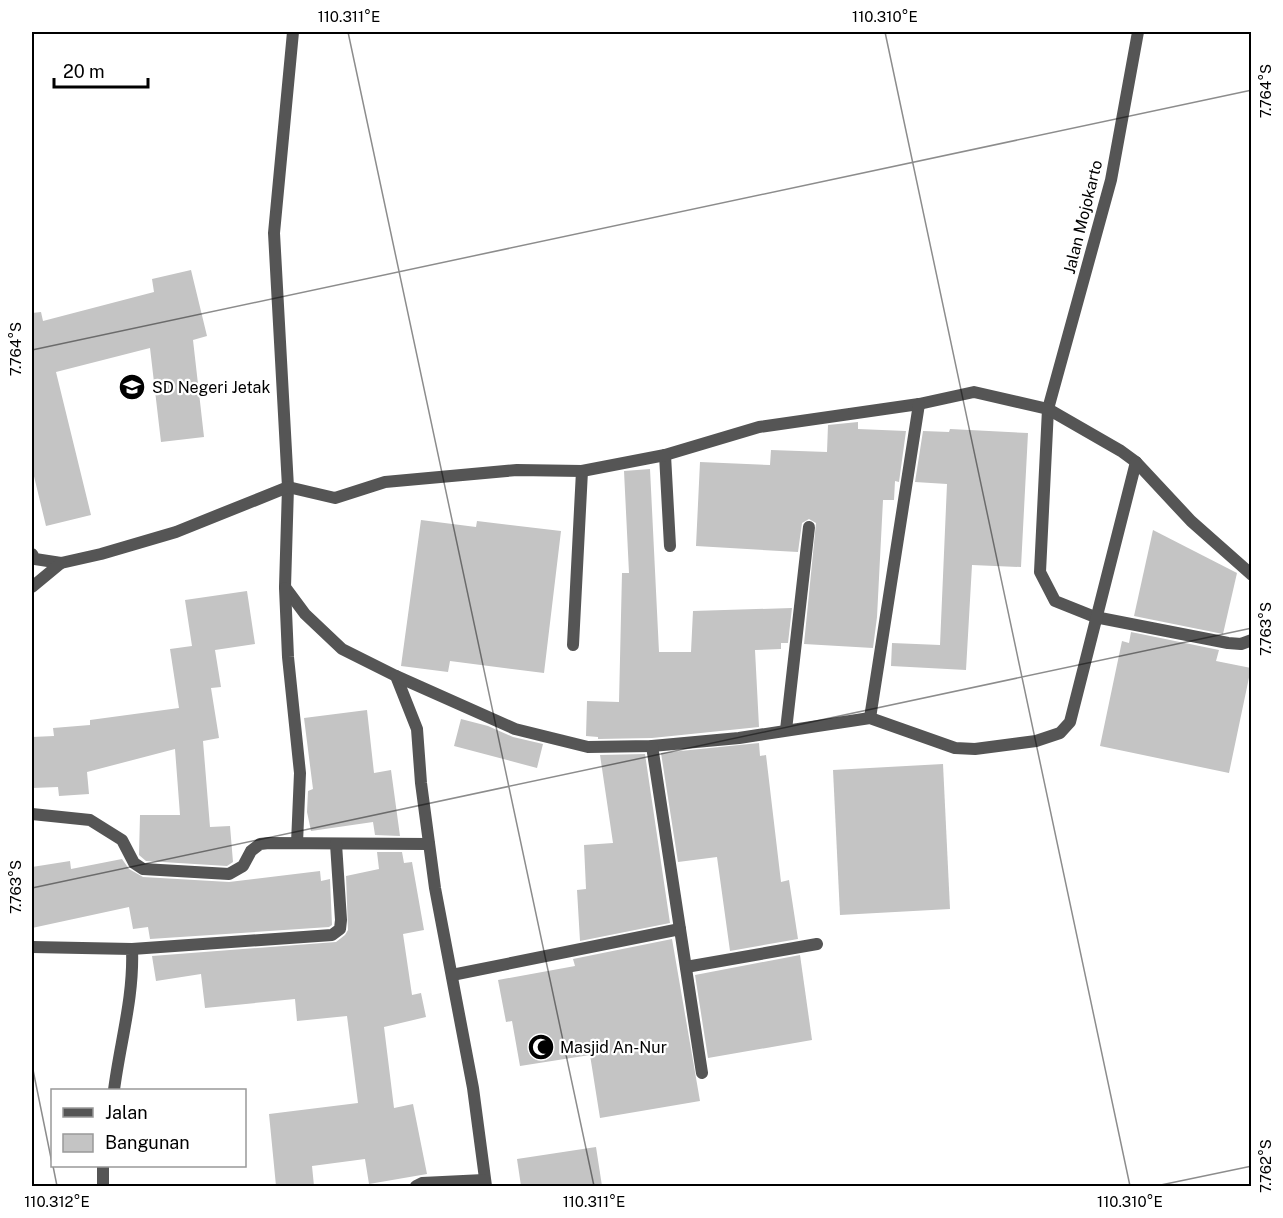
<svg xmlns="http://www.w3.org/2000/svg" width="1283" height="1218" viewBox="0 0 1283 1218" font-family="'Public Sans',sans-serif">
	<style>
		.building { fill: #c4c4c4 }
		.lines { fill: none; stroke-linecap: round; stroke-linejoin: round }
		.service { stroke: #555; stroke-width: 12 }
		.minor { stroke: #555; stroke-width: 12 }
		.ticks { fill: none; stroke: #000; stroke-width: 1.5; stroke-opacity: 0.45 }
		.labels { text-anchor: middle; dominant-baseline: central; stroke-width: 4.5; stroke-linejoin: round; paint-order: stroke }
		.street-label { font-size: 16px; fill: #000; stroke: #fff }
		.poi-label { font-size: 16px; fill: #000; stroke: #fff; text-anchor: start }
		.neatline { fill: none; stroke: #000; stroke-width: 2 }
		.ticks-label { font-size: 15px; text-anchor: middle; fill: #000 }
	</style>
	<rect width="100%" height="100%" fill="#fff"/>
	<g class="building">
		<polygon points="191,270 207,336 193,340 204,437 161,442 150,348 56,372 91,515 46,526 32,468 32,313 41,312 43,321 154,292 152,279"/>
		<polygon points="858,422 858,429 906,431 899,482 895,481 894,500 883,500 877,617 873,648 804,644 816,523 809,519 802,523 798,552 696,546 700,462 770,465 771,450 827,452 828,425"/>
		<polygon points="950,429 1028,433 1021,567 972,565 966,670 891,666 892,643 940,645 947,484 915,482 923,431 949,432"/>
		<polygon points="650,469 659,652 691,652 693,611 792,608 788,643 781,643 781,649 755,650 759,727 652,738 598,739 598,737 586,736 587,701 619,702 622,573 629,573 624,471"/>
		<polygon points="421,520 476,527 477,521 561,531 544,673 450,661 448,672 401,666"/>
		<polygon points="1153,530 1237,573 1223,634 1134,616"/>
		<polygon points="247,591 255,644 215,650 221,687 211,688 219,738 203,741 210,827 230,826 233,862 227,866 146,861 139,855 140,815 180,815 175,749 87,772 89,794 59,796 58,787 32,788 32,737 54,736 53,728 90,725 90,720 179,708 170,649 192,646 185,600"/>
		<polygon points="1131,632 1219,650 1216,661 1251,668 1229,773 1100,746 1122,641 1129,643"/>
		<polygon points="367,710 374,773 391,770 400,836 375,835 373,822 311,831 307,812 308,791 313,789 304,718"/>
		<polygon points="461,719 488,726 513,737 543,744 537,768 454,746"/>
		<polygon points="759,743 760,756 766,755 781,882 789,880 798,939 730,951 717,857 678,862 661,753"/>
		<polygon points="645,754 670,923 580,941 577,890 586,889 584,845 613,843 600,755"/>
		<polygon points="943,764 950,909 840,915 833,770"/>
		<polygon points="377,852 402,852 404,863 412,862 424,930 403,934 412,995 421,993 426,1017 384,1027 394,1108 413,1104 427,1174 369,1184 365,1159 312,1166 314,1186 276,1186 269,1114 358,1103 347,1016 297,1021 295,999 205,1008 201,974 156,981 152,956 336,942 345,935 348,930 346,876 379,869"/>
		<polygon points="122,859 129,869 143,877 229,882 320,871 321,881 330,879 332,925 329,927 150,939 148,927 133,929 129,907 32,928 32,867 70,861 71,869"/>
		<polygon points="672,939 700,1101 600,1118 590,1055 520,1066 512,1021 506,1022 498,980 575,966 573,959"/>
		<polygon points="800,955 812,1040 708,1058 695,975"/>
		<polygon points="596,1147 602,1186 521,1186 517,1159"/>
	</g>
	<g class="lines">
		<polyline class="service" points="573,645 582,471"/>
		<g class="minor">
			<polyline points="293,32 274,233 288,487 285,587 305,614 342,649 396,676 417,729 421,783 435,888 473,1088 486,1186"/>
			<polyline points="1138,32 1111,180 1048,409 1040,572 1055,601 1095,617 1228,643 1241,644 1252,640"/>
			<polyline points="665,455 670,546"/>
			<polyline points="32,554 35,559 61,563 101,554 176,532 288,487 335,498 385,482 517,470 582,471 665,455 759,427 919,404 974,392 1048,409 1121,451 1136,462 1191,521 1252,575"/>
			<polyline points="32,587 61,563"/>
			<polyline points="285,588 288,657 300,773 297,843"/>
			<polyline points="396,676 515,729 588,747 652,746 739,738 870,718 955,748 975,749 1036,741 1060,733 1070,722 1136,462"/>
			<polyline points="870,718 919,404"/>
			<polyline points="786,730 809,527"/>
			<polyline points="652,746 702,1073"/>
			<polyline points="32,814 90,820 122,840 134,863 143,869 229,874 243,866 251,851 260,844 269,843 429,844"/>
			<path d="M 32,947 L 132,949 C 134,997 120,1043 114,1090"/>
			<polyline points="132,949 332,935 340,929 341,920 336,844"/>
			<polyline points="686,967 817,944"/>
			<polyline points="452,975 680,929"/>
			<polyline points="103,1166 103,1186"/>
			<polyline points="416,1186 422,1183 484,1180"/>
		</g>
	</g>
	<path class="ticks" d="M 348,32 L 594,1186M 885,32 L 1130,1186M 32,350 L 1252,90M 32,888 L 1252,628M 32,1065 L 52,1163M 53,1166 L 57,1186M 1156,1186 L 1252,1166"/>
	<defs>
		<symbol id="school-disc" viewBox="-11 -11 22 22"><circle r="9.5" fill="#000" stroke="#fff"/><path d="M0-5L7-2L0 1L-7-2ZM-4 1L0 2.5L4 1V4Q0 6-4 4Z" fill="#fff"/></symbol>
		<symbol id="mosque-disc" viewBox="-11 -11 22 22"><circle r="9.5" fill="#000" stroke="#fff"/><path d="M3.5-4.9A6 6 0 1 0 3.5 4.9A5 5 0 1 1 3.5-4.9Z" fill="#fff"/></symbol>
	</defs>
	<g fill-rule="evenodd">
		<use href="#school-disc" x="117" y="372" width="30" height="30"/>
		<use href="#mosque-disc" x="526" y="1032" width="30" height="30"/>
	</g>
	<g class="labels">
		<g class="street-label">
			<text transform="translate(1083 217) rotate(-76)">Jalan Mojokarto</text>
		</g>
		<g class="poi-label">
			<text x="152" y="387">SD Negeri Jetak</text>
			<text x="560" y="1047">Masjid An-Nur</text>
		</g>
	</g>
	<rect width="1283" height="1218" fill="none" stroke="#ffffff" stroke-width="66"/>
	<rect x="51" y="1089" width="195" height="78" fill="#ffffff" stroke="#999999" stroke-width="1.5"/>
	<rect x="63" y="1108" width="30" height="9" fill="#555555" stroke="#999999" stroke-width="1.5"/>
	<text x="105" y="1119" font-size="18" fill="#000000">Jalan</text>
	<rect x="63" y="1134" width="30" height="18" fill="#c4c4c4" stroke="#999999" stroke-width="1.5"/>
	<text x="105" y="1149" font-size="18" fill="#000000">Bangunan</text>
	<path d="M54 78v9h94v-9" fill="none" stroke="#000000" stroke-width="3"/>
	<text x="63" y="78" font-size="18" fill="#000000" stroke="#ffffff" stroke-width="4.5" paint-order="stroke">20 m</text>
	<rect x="33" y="33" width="1217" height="1152" class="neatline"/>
	<g class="ticks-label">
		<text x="349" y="22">110.311°E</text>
		<text x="885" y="22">110.310°E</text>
		<text transform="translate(1266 91) rotate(-90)" y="5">7.764°S</text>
		<text transform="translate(16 349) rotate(-90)" y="5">7.764°S</text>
		<text transform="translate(1266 629) rotate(-90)" y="5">7.763°S</text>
		<text transform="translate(16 887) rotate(-90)" y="5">7.763°S</text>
		<text transform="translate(1266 1166) rotate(-90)" y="5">7.762°S</text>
		<text x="57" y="1207">110.312°E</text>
		<text x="594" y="1207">110.311°E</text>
		<text x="1130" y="1207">110.310°E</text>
	</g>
</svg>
